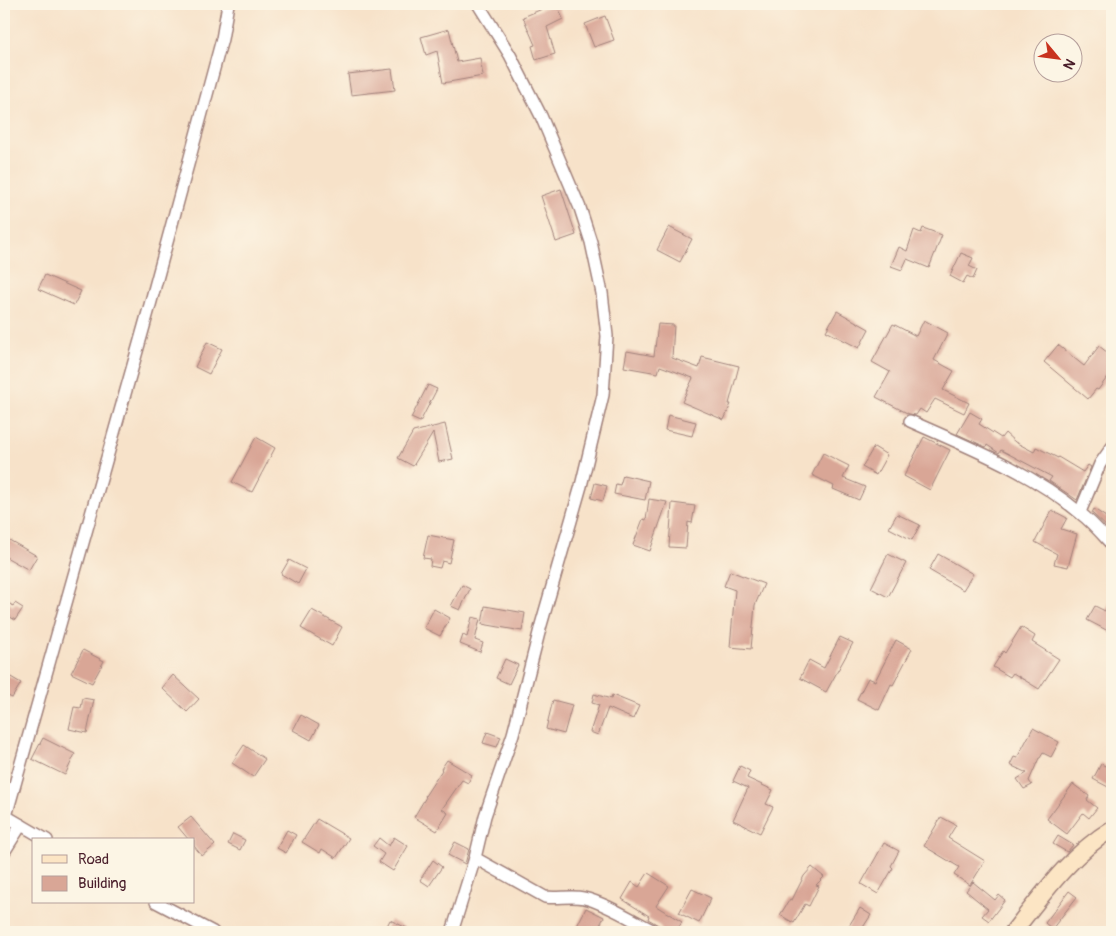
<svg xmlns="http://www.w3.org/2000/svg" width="1116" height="936" viewBox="0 0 1116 936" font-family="Pangolin,sans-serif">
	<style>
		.building { fill: #d9a696 }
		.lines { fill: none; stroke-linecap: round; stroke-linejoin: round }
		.street-casing { stroke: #a0807a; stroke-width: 14 }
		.secondary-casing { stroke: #a0807a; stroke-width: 19 }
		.street { stroke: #fff; stroke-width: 11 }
		.secondary { stroke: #fce5c4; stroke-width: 16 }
	</style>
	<rect width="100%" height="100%" fill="#fcf5e5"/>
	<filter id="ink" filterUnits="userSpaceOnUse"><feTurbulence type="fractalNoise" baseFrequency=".02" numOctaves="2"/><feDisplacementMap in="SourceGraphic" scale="10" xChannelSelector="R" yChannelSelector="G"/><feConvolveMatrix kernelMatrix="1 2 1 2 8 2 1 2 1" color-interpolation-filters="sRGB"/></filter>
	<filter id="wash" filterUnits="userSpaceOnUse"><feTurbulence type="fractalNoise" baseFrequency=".0096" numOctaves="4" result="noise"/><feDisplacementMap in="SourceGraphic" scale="20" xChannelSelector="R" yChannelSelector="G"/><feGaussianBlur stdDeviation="1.12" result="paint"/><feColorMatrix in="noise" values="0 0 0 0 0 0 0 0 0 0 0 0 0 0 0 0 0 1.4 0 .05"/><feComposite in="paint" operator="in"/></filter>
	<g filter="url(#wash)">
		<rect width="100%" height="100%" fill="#f7e2c9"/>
		<g id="blocks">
			<g class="building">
				<polygon points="554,4 557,4 563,19 547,27 555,54 536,60 532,46 535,45 523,17"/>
				<polygon points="605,16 614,40 594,47 585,24"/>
				<polygon points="449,29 457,62 480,58 483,76 443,83 437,51 426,55 421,37"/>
				<polygon points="392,69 395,90 351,95 348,74"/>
				<polygon points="561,189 576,235 556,242 541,196"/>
				<polygon points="669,227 692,239 680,262 657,250"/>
				<polygon points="923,228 942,235 929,268 907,259 902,270 891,266 899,247 907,251 914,230 921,233"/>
				<polygon points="961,253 973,258 969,266 977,270 973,279 967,276 963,283 950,276"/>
				<polygon points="45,275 81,291 74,305 38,289"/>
				<polygon points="837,311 869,329 859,348 826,331"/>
				<polygon points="924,320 948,333 934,360 954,371 943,390 969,403 964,413 935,399 926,413 920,409 916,415 909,414 876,397 890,372 872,362 893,324 916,336"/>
				<polygon points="658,324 674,325 672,358 699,368 702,357 739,366 729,404 731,404 724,420 682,402 693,378 660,366 658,373 624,367 627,351 654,356"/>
				<polygon points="207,342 222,349 209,374 195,367"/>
				<polygon points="1058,345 1084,366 1099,346 1112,356 1112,371 1098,390 1096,389 1088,399 1044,362"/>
				<polygon points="428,385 437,389 420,422 411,418"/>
				<polygon points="970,412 982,419 979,424 1001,438 1005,433 1015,442 1034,452 1036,447 1058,458 1058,457 1083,472 1088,465 1091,467 1077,500 1049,481 1052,477 1001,450 999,453 987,445 986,447 957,434"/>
				<polygon points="668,415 696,422 692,436 665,430"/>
				<polygon points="445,424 453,459 439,462 433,433 413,466 398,458 413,432"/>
				<polygon points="256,437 275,448 252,492 232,482"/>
				<polygon points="924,437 950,450 930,490 904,476"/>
				<polygon points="874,447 887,455 876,475 862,467"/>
				<polygon points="823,453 849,466 843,478 865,487 859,500 833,489 834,486 812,475"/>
				<polygon points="623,475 649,481 645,500 614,494 616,484 620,485"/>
				<polygon points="595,483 607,486 603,501 591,498"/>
				<polygon points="649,499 667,502 650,551 633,545 643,519 646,520"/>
				<polygon points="672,503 695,506 692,523 688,522 686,548 669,547"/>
				<polygon points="1112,506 1112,532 1092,513 1094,509 1106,517"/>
				<polygon points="1052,510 1067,518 1061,529 1077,534 1068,567 1054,564 1057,554 1035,542"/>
				<polygon points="897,514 920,525 912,540 889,528"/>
				<polygon points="428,535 454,540 449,563 442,561 440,568 430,566 431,559 423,558"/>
				<polygon points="4,537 37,556 29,570 4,556"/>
				<polygon points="888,554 906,563 888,597 871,588"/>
				<polygon points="938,554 973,574 963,590 929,570"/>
				<polygon points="289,560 306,569 298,584 281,574"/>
				<polygon points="730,571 764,584 755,605 751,649 730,647 735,590 724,586"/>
				<polygon points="462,585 470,589 460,610 451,606"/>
				<polygon points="1112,598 1112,633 1087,620 1095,606 1105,611"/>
				<polygon points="4,600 13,606 15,603 23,608 15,620 4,613"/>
				<polygon points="485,606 525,613 522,631 482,624"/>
				<polygon points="434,609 450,618 440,636 424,628"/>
				<polygon points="312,610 342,627 332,646 301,628"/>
				<polygon points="472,617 480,619 475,640 483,643 480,652 460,644 463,635 467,637"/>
				<polygon points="1021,627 1035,636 1032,642 1059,659 1039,689 1013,673 1010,677 993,667 1003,651 1005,653"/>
				<polygon points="840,637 853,643 826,692 800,678 809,660 824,668"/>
				<polygon points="896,640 912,649 893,685 891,684 879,710 857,699 868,678 875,681"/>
				<polygon points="83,650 104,661 92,683 71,673"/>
				<polygon points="505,659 518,665 509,684 496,678"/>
				<polygon points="4,673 21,683 12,698 4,694"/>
				<polygon points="173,675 199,699 187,712 162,688"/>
				<polygon points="594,694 611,699 612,695 639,706 633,719 608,708 598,735 590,732 599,705 592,703"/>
				<polygon points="83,698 94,700 87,733 69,729 74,707 81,708"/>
				<polygon points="553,700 572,705 564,734 546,729"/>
				<polygon points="301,715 319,725 311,740 293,730"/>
				<polygon points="1033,728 1059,742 1051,757 1043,753 1040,758 1039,758 1029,781 1032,785 1024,789 1017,779 1027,773 1010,765 1014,757 1017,758"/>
				<polygon points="487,732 501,737 497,747 483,743"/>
				<polygon points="43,738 75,754 65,775 32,759"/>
				<polygon points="244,745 265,759 253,777 232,763"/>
				<polygon points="447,760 472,775 468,783 462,780 442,809 448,813 437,831 414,817 426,797 425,796 442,770 441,769"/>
				<polygon points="1101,764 1112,769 1112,789 1093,779"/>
				<polygon points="740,766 750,771 747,778 773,790 766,804 773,807 760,833 733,820 748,788 733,781"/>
				<polygon points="1073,784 1089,796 1087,800 1097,808 1089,818 1083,813 1067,834 1047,819"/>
				<polygon points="191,817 215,845 202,856 194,846 194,840 189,840 178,827"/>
				<polygon points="941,817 956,825 948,838 985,861 970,885 954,875 959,867 924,846"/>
				<polygon points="317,819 349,838 336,858 322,849 320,853 302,842"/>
				<polygon points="287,830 296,835 286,853 277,848"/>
				<polygon points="233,834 245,840 240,850 228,844"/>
				<polygon points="1058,836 1073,845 1067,852 1053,844"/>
				<polygon points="394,837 408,846 393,871 379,862 384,854 373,846 379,838 389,846"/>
				<polygon points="455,842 469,849 465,864 448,855"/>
				<polygon points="884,843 899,851 891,866 893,868 878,894 861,884"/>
				<polygon points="433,860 442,867 429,886 420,880"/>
				<polygon points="812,867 824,877 816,885 819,886 809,906 805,904 794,923 780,915 790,899 792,900 804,876"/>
				<polygon points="648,873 669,886 656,906 682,922 676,932 663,932 660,926 648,919 649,916 622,899 632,882 639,887"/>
				<polygon points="973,882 995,900 999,895 1005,900 989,921 982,916 988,909 966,891"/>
				<polygon points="692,889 711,898 699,923 679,913"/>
				<polygon points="1069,891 1077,897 1052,929 1045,923"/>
				<polygon points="586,908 604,917 600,925 614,932 590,932 577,926"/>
				<polygon points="860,908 871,915 860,932 845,932"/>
				<polygon points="390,920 415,932 396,932 386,928"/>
			</g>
		</g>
	</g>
	<g filter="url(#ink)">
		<use href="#blocks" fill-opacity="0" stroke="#a0807a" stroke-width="1"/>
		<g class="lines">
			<defs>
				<g id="street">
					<path d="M 910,421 C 968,447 1030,471 1080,513 C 1092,522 1102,534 1112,545"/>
					<polyline points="1080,512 1100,464 1112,447"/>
					<polyline points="4,815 47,840"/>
					<polyline points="6,816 150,305 222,39 228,4"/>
					<polyline points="4,852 21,825"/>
					<path d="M 475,858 L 545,897 C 558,899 571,895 584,898 C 606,903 635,922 656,932"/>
					<polyline points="156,902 213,932"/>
					<polyline points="452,932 475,858 485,816 513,734 541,625 581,486 603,395 607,336 602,293 591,242 580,208 541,116 510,55 478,4"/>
				</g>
				<path id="secondary" d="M 1013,932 C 1042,895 1071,854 1112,829"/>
			</defs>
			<use href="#street" class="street-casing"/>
			<use href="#secondary" class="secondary-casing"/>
			<use href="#street" class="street"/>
			<use href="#secondary" class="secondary"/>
		</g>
	</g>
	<rect width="1116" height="936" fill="none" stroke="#fcf5e5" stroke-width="20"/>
	<rect x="32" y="838" width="162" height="65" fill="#fcf5e5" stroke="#b59f9b"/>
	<rect x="42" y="855" width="25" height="8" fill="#fce5c4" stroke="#b59f9b"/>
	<text x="78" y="864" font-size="15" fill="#4a1f2b">Road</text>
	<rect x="42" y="876" width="25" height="15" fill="#d9a696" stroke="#b59f9b"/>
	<text x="78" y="888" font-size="15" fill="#4a1f2b">Building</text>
	<g transform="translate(1058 58) rotate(119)"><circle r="24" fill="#fcf5e5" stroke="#b59f9b"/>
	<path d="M0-4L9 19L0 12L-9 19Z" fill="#c8321e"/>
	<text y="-8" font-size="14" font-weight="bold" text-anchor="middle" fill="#4a1f2b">N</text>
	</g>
</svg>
